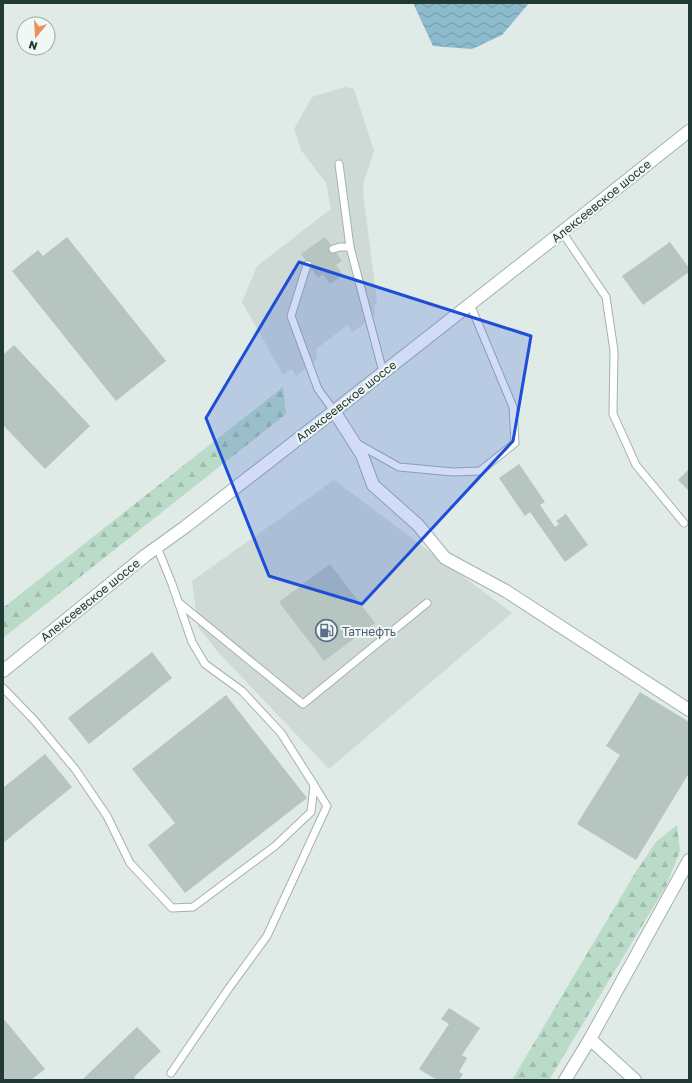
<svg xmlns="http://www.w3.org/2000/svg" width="692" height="1083" viewBox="0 0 692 1083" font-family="'Golos Text',sans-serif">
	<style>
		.built { fill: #cfdad6 }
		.forest { fill: url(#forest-firs) }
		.water { fill: url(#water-waves) }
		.building { fill: #b6c5c0 }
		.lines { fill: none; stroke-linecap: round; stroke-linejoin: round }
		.service-casing { stroke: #a3b2ae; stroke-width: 9 }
		.minor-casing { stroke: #a3b2ae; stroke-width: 14 }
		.tertiary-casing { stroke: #a3b2ae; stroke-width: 14 }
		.service { stroke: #fff; stroke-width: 7 }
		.minor { stroke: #fff; stroke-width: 12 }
		.tertiary { stroke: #fff; stroke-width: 12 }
		.marked { fill: #1d4ed8; fill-opacity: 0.2; stroke: #1d4ed8; stroke-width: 3; stroke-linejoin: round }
		.labels { text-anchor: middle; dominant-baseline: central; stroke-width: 4; stroke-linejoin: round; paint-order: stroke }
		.street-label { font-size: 12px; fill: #223a36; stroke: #f1f7f5 }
		.service-label { font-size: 12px; fill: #4e5e75; stroke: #f1f7f5; text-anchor: start }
	</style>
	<defs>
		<pattern id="forest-firs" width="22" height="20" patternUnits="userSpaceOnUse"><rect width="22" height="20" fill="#badbc7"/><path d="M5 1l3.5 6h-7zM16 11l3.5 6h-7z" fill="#a0bdac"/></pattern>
		<pattern id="water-waves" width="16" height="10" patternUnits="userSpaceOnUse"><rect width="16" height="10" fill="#8bbbcd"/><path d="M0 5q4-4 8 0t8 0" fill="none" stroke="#7199a7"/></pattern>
	</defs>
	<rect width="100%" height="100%" fill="#e0eae7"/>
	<g class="built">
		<polygon points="345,87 354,89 374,151 364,181 363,192 377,302 374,306 375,315 352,333 348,325 316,349 317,359 296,376 292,369 283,375 242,302 257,266 331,209 326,183 301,150 294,129 312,97"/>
		<polygon points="334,480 512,613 329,769 218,652 198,627 192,581"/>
	</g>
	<g class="forest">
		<polygon points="283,387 286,414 3,638 3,608"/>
		<polygon points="677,825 680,851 666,886 549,1080 512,1080 635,873 656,842"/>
	</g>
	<polygon class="water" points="414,3 529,3 502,35 472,49 433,46 414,5"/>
	<g class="building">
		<polygon points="67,237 166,361 116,401 12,271 38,250 43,256"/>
		<polygon points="325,237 342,261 336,265 343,275 330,284 323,274 318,278 301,254"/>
		<polygon points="670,242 689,268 689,272 643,305 622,276"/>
		<polygon points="14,345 90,426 45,469 3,425 3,355"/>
		<polygon points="519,464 545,502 540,505 555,527 559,524 556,521 566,514 588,545 565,562 530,512 525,516 499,478"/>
		<polygon points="689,469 689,491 678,480"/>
		<polygon points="330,564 375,623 324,661 279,602"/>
		<polygon points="152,652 172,678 89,744 68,718"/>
		<polygon points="640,692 689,722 689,773 636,860 577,824 620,755 606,746"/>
		<polygon points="226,695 307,798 185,893 148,845 175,823 132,769"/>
		<polygon points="45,754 72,787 3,843 3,788"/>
		<polygon points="449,1008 480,1028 462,1055 467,1058 459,1072 463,1074 459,1080 437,1080 419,1069 449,1024 441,1019"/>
		<polygon points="3,1018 45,1069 31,1080 3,1080"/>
		<polygon points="137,1027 161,1051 134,1077 136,1080 82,1080"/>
	</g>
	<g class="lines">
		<defs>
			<g id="service">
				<polyline points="339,164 350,247 383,372"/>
				<polyline points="562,232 606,297 614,351 613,414 636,465 684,523"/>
				<polyline points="333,249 340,247 350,247"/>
				<polyline points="308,265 307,265 291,316 318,389 334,411"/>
				<polyline points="358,444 399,467 453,472 480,471 515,443 513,407 470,304"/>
				<polyline points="178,602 303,704 427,603"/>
				<polyline points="3,688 34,720 75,769 107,816 130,863 172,908 193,907 275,846 311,812 314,785 281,733 242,691 205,664 192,642 172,584 157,547"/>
				<polyline points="171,1073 229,988 267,936 327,806 314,785"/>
			</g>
			<g id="minor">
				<polyline points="334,411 362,455 373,485 418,525 445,558 506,591 689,710"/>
				<polyline points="590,1039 635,1080"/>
				<polyline points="565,1080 590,1039 689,860"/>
			</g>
			<polyline id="tertiary" points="3,671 146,555 185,527 334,411 562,232 689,131"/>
		</defs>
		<use href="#service" class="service-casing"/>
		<use href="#minor" class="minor-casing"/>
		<use href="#tertiary" class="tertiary-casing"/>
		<use href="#service" class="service"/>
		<use href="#minor" class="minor"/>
		<use href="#tertiary" class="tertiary"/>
	</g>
	<path class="marked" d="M 299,262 L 531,336 L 513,441 L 362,604 L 269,576 L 206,418 Z"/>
	<defs>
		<symbol id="fuel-ring" viewBox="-11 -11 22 22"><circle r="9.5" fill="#f1f7f5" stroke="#5c6f8a" stroke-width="1.5"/><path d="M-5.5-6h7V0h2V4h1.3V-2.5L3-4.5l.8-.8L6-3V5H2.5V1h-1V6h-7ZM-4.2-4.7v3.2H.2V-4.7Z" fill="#5c6f8a"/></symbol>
	</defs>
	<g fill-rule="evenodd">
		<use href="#fuel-ring" x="314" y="618" width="25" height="25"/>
	</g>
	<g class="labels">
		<g class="street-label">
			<text transform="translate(601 201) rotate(-39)">Алексеевское шоссе</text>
			<text transform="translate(346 401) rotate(-38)">Алексеевское шоссе</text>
			<text transform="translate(90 600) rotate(-39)">Алексеевское шоссе</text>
		</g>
		<g class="service-label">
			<text x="342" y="631">Татнефть</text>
		</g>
	</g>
	<rect width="692" height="1083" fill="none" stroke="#223a36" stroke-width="8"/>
	<g transform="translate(36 36) rotate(198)"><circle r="19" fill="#f1f7f5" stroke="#9eaba9"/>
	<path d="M0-3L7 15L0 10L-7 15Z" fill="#eb915e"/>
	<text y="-6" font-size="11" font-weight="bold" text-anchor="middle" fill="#223a36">N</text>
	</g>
</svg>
